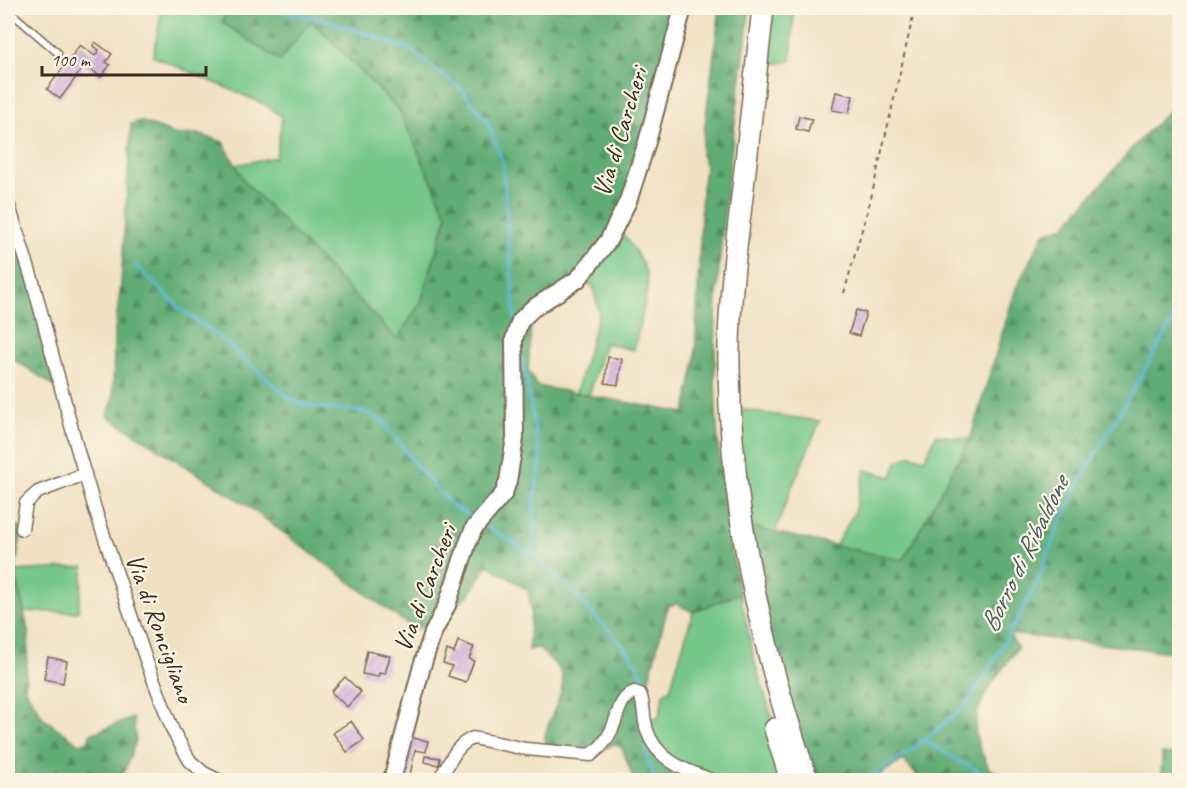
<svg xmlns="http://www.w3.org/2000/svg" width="1187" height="788" viewBox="0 0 1187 788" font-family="Caveat,sans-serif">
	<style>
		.green { fill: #76c789; stroke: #587854; stroke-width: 1.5 }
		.forest { fill: url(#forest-firs); stroke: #4e6b4a; stroke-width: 1.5 }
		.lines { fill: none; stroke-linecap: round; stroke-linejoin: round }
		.stream { stroke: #59b8d7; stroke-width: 3 }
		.building { fill: url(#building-hatch) }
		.lane-casing { stroke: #7a6a57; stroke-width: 9 }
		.street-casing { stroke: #7a6a57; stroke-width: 15 }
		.secondary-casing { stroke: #7a6a57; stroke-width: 20 }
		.highway-casing { stroke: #7a6a57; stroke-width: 24 }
		.path { stroke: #7a6a57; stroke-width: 2; stroke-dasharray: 4.5 4.5; stroke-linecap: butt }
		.lane { stroke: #fff; stroke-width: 6 }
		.street { stroke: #fff; stroke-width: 12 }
		.secondary { stroke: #fff; stroke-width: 16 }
		.highway { stroke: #fff; stroke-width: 21 }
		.labels { text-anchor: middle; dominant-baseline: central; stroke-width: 4.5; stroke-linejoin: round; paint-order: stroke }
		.street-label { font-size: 26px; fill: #3b2a1e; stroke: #fcf5e5 }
		.water-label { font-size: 27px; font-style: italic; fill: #465c5f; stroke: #fcf5e5 }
	</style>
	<defs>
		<pattern id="forest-firs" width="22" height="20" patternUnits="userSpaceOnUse" patternTransform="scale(1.5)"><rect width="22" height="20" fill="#60ac75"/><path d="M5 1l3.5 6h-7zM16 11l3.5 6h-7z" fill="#508c5f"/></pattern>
		<pattern id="building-hatch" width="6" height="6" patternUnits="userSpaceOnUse" patternTransform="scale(1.5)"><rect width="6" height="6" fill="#d7b3df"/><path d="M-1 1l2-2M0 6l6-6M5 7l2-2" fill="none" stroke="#b99abf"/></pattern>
	</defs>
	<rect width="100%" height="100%" fill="#fcf5e5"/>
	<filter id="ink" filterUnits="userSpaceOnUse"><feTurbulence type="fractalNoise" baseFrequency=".0167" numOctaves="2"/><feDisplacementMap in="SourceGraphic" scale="12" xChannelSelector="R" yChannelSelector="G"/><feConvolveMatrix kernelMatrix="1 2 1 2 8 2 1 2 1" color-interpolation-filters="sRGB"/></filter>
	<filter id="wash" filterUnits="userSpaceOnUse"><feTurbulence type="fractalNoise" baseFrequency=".008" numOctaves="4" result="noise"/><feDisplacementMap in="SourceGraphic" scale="24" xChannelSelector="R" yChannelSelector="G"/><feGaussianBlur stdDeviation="1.35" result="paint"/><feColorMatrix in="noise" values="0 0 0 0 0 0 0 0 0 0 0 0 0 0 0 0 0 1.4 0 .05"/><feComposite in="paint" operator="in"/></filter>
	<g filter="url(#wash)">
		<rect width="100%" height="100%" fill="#f0e1c2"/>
		<g class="green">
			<polygon points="162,8 228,8 222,22 311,20 399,110 447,214 421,302 397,340 245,182 235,165 276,157 282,117 264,104 153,56"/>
			<polygon points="763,8 794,8 791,61 756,67"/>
			<path d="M 616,225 C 627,239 643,259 647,277 C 650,292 637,333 634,350 L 605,343 L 589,395 L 576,393 L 599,313 L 593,286 L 578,279 Z"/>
			<polygon points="730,406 762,413 820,421 790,492 775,533 741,523"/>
			<polygon points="936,435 970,439 903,560 835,546 854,513 865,470 892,477 897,462 911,455 925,459"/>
			<polygon points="84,567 78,612 24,612 15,571"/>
			<polygon points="740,593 754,659 791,780 712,780 669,761 645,722 659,717 664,693 670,689 693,612"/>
		</g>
		<g class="forest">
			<path d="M 228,8 L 683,8 L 628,201 L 578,279 L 532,309 L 528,370 L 537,386 L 685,413 L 695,360 L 702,187 L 706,166 L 701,155 L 720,8 L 750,8 C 735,129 714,252 715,375 C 716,448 725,521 740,593 L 693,612 L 677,604 L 668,606 L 643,702 L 645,722 L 669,761 L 674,780 L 634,780 L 622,748 L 615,744 L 591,755 L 547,751 C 546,746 545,741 545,737 C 547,719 569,688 561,673 C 557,664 545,655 538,648 L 528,650 L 531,611 L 528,590 L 488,565 L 469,595 L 440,618 L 415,630 L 242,502 L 107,416 L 113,400 L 114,337 L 121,284 L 131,124 L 140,121 L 177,135 L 197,134 L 223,142 L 245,182 L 397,339 L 421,302 L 447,215 L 399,110 L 311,20 L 280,61 L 222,22 Z"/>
			<path d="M 1179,100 L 1179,653 L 1009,634 L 1018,648 C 1000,673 972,702 976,734 C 977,746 985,759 989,769 L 1018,780 L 921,780 L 903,760 L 871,780 L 807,780 L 741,523 L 755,528 L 903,560 L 970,439 L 1016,288 L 1044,233 L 1065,226 L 1133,147 Z"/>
			<polygon points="8,203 64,393 8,355"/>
			<polygon points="8,518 22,529 15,571 29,635 25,689 43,718 80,744 89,741 90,734 133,718 136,741 121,780 8,780"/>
			<polygon points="1162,754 1179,755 1179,780 1161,780"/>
		</g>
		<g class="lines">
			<g class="stream">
				<polyline points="263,8 330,21 411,50 462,90 487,121 502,160 515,318"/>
				<polyline points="135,265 184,312 218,336 291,400 313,407 366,412 383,421 417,467 454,507 471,517"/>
				<polyline points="522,358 541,461 534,502 533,555"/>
				<polyline points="488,527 533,555 565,584 629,652 643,678 647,691 649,708"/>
				<polyline points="645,738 648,759 654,780"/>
				<polyline points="923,740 964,764 1000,780"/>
				<polyline points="865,780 909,752 964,707 980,685 1038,582 1053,539 1080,482 1180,308"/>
			</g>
		</g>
		<g id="blocks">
			<g class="building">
				<polygon points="95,42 112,54 106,62 110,65 101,77 85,65 60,99 47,89 80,45 95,56 99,50 93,46"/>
				<polygon points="836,92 853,96 849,113 832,110"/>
				<polygon points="799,116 812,119 808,132 796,129"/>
				<polygon points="856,310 866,313 859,336 849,333"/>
				<polygon points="608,357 622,359 618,385 605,383"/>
				<polygon points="458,641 474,647 469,659 474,661 466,682 448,676 452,666 443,663 447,650 454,653"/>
				<polygon points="367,651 390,656 385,674 379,673 378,677 362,674"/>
				<polygon points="48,657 67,661 63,683 44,679"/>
				<polygon points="345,677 361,692 347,707 331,692"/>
				<polygon points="351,721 364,740 347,752 333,733"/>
				<polygon points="407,737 428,741 426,752 415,750 409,780 399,778"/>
				<polygon points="425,756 440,758 439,765 424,762"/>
			</g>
		</g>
	</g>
	<g filter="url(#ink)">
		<use href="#blocks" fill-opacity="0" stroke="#7a6a57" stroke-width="1.5"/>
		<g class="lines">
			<defs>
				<polyline id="lane" points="8,10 58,53"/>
				<g id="street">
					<polyline points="8,203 33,282 77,448 95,509 146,660 173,731 190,761 204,773 218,780"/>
					<polyline points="22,529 26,503 38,492 85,474"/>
					<path d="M 438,780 C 450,766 453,746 473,738 L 526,749 L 591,755 C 599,749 605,743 610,733 C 618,719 618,698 634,692 L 640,694 C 644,704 643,712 645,722 C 651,757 682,770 712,780"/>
				</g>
				<polyline id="secondary" points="392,780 422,666 433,633 447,605 467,545 474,528 504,493 508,481 515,438 514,339 520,321 532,309 578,279 608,241 628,201 647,142 683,8"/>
				<g id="highway">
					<path d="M 763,8 C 756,71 749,134 742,197 C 735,254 728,311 729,368 C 730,510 761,647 807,780"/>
					<polyline points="775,729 791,780"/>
				</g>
			</defs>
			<use href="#lane" class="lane-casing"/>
			<use href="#street" class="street-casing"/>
			<use href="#secondary" class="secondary-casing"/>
			<use href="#highway" class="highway-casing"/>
			<polyline class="path" points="844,293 871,198 915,8"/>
			<use href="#lane" class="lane"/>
			<use href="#street" class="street"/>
			<use href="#secondary" class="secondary"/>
			<use href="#highway" class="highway"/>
		</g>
	</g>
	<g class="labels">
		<g class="street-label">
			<text transform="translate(620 132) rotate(-73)">Via di Carcheri</text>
			<text transform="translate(425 588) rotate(-69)">Via di Carcheri</text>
			<text transform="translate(160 628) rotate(70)">Via di Roncigliano</text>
		</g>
		<g class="water-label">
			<text transform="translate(1024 554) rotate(-64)">Borro di Ribaldone</text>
		</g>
	</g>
	<rect width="1187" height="788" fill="none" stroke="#fcf5e5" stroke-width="30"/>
	<path d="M42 66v9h164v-9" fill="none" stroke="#3b2a1e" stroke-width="3"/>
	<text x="51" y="66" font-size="18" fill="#3b2a1e" stroke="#fcf5e5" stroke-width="4.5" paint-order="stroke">100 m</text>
</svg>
